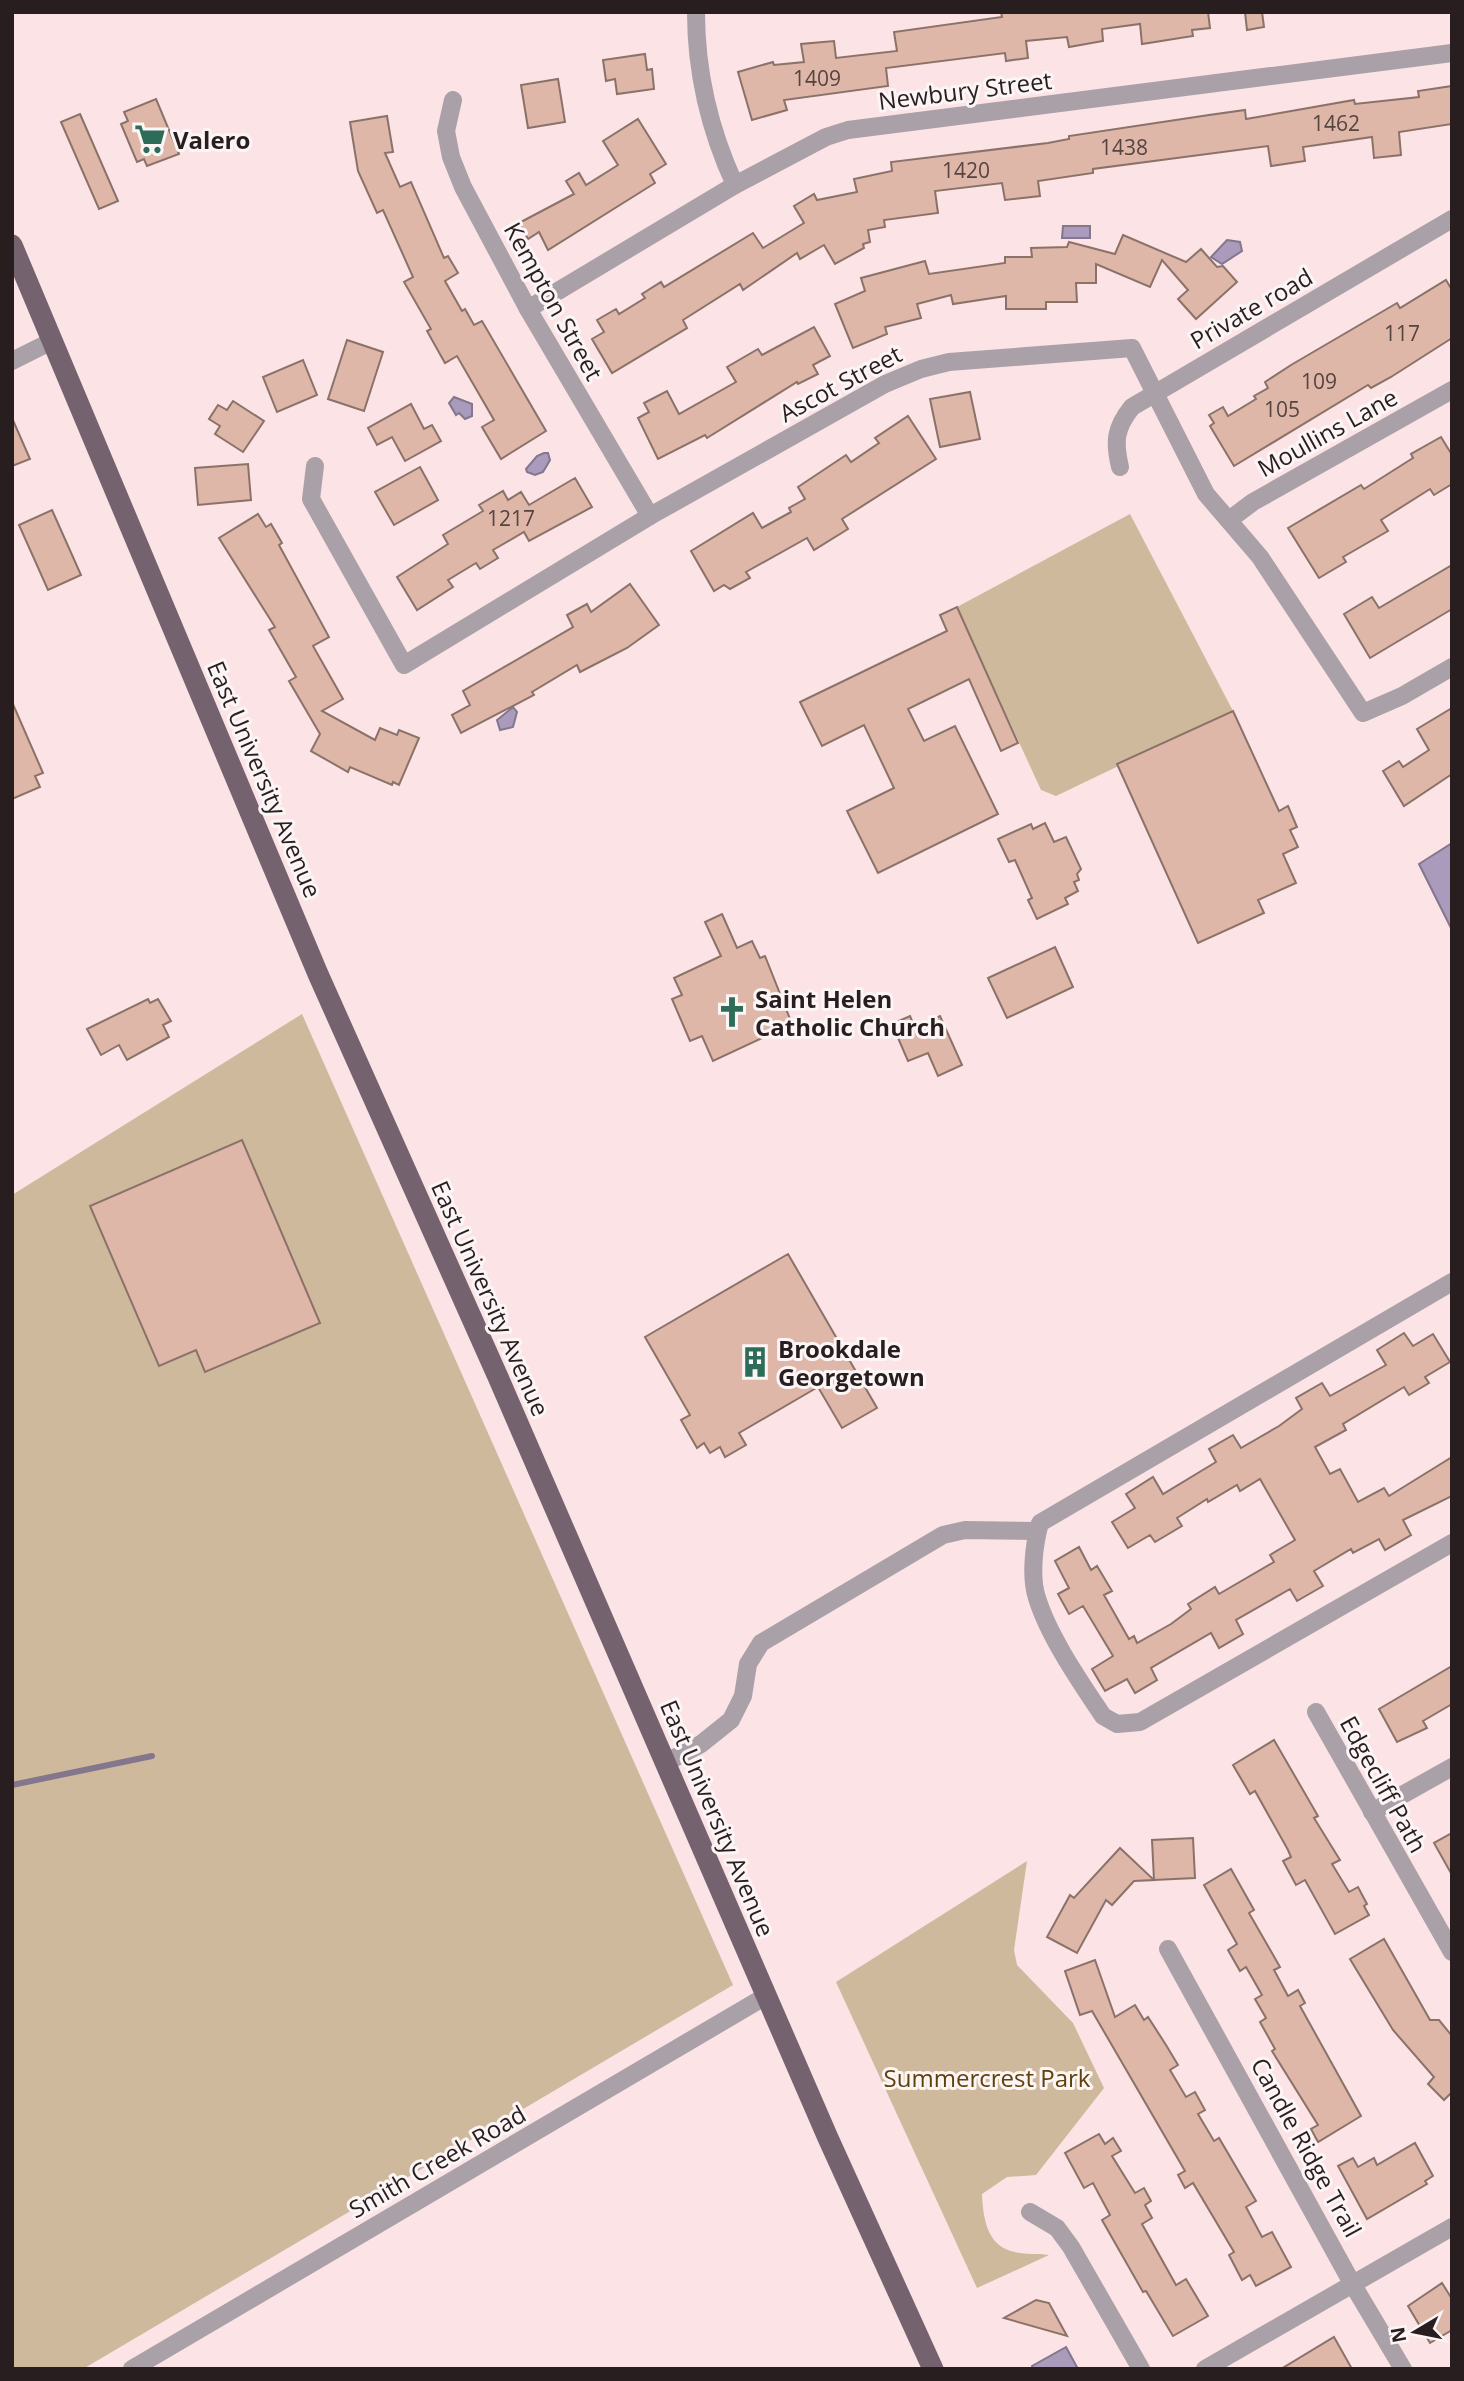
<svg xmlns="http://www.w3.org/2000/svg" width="1464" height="2381" viewBox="0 0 1464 2381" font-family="'Open Sans',sans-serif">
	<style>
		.green { fill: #cfb99c }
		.water { fill: #aa9bbc; stroke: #83768d; stroke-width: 2 }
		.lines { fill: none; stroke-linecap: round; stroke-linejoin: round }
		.stream { stroke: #83768d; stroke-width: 6 }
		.building { fill: #deb7a8; stroke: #8b7269; stroke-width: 2 }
		.street { stroke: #aaa0a7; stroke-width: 18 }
		.primary { stroke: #74636f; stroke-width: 21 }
		.labels { text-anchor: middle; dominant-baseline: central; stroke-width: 6; stroke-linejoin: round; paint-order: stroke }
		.number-label { font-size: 21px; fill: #564441 }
		.street-label { font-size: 24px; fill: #281e1f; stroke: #fcf5f6 }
		.poi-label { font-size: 24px; font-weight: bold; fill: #281e1f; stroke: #fcf5f6; text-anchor: start }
		.park-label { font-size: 24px; fill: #614009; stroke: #fcf5f6 }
	</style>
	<rect width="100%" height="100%" fill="#fbe3e6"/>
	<g class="green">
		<polygon points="1130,514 1233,711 1056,796 1041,790 957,607"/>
		<polygon points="302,1014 733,1985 83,2369 12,2369 12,1195"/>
		<path d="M 1027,1861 L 1014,1950 L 1017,1965 L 1073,2023 L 1104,2088 L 1036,2175 L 1007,2177 L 982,2194 C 983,2218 987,2247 1015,2252 C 1026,2255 1037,2253 1049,2255 L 977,2288 L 836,1982 Z"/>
	</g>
	<g class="water">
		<polygon points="1063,226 1090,226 1090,238 1062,238"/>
		<polygon points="1227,240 1240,242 1242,251 1222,264 1211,257"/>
		<polygon points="454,397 472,404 472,416 465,419 459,413 456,415 449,403"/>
		<polygon points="544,453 548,453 550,460 543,472 535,475 527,472 526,469 537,456"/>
		<polygon points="513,707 517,712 513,727 500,730 497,720"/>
		<polygon points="1452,843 1452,930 1419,864"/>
		<polygon points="1066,2347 1078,2369 1034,2369 1032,2366"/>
	</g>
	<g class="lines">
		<polyline class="stream" points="12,1785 152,1756"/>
	</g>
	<g class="building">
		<polygon points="1001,12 1208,12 1210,28 1192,30 1193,36 1142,44 1140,24 1102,29 1103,41 1069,47 1067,37 1026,41 1028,58 1006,61 1005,53 886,68 888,86 784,100 787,110 752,120 738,72 773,62 774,65 804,62 801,44 834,41 836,58 897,51 894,32 1002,17"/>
		<polygon points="1245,12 1262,12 1264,27 1247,30"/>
		<polygon points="645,54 647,70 652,69 654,89 617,94 615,79 606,81 603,60"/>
		<polygon points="558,79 565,122 528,128 521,85"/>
		<polygon points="1452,86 1452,124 1399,132 1401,155 1374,158 1372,137 1303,147 1305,161 1271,166 1268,146 1093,169 1093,173 1038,181 1040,196 1005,200 1002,183 935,191 938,213 884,220 885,227 868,230 870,242 863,244 864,248 835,264 824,245 800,259 797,253 743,290 740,284 683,320 687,328 612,373 592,339 604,332 597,320 616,309 619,314 645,298 642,294 661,282 664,287 753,233 763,248 804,223 794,206 814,194 817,200 857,192 854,179 892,171 891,162 1048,143 1069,139 1069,136 1209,115 1245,110 1246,119 1354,100 1355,104 1419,97 1418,91"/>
		<polygon points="156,99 179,154 147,166 144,159 137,162 121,124 128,121 124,112"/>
		<polygon points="80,114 118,201 99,209 61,122"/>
		<polygon points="387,116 393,152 385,153 400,187 411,182 444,258 448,256 458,273 445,281 462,311 465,309 474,325 482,321 546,431 501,459 482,427 494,420 457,356 445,363 427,331 431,329 404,282 413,277 383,210 377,213 358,171 350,122"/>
		<polygon points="638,119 666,164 650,174 655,183 548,250 539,232 528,239 519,223 574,194 566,181 579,173 586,185 618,165 603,141"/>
		<polygon points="1123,235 1186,262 1201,249 1217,267 1223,266 1237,282 1196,319 1178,299 1188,290 1162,260 1150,287 1096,264 1096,283 1076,283 1077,302 1046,302 1046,309 1006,309 1006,296 953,304 951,295 917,304 921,318 885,327 887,334 853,348 835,304 865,291 861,278 925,261 929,274 1005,263 1005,257 1032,257 1031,248 1067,247 1069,242 1115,254"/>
		<polygon points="1446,280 1452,290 1452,338 1391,377 1371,388 1368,385 1234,466 1210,426 1214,423 1209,415 1223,407 1228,416 1256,399 1254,396 1268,388 1265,382 1291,365 1397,303 1400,308"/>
		<polygon points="814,327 830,356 813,365 818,374 798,384 797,382 707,438 705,435 658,459 638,418 649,412 644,403 667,391 679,414 736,382 727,367 758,349 762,355"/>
		<polygon points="347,340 383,352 364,411 328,399"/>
		<polygon points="303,360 317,395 277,412 263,377"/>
		<polygon points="970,392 980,439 940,447 930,399"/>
		<polygon points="233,401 264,421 243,452 215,434 220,426 209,419 218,405 227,410"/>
		<polygon points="411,404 424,429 432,425 441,441 405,461 392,437 377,445 368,428"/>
		<polygon points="908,416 936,459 842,519 848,529 814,550 807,538 746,572 750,578 730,589 724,585 714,591 691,551 753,513 762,528 791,512 789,508 805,499 798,487 846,455 851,462 879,443 875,438"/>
		<polygon points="12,418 30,459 12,466"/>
		<polygon points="1441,437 1452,455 1452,484 1434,495 1430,489 1381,520 1388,531 1343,557 1346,562 1319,578 1288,528 1361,485 1364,489 1413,458 1411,454"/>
		<polygon points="248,464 251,500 198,505 195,468"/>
		<polygon points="420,467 438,500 394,525 375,492"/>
		<polygon points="575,478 592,507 529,541 524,532 493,550 498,558 480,569 476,563 448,580 453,587 417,610 397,577 448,544 443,535 483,511 479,505 503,491 508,500 521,492 529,505"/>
		<polygon points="52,510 81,575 48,590 19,525"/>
		<polygon points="258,514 266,527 271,524 282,543 279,545 329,637 313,646 343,699 322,711 375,740 380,728 397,735 399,730 419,738 399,785 393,782 392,785 350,767 348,772 311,751 320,734 289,681 296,677 269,630 275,627 219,538"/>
		<polygon points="1452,565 1452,609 1370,658 1344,614 1372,597 1379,608"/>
		<polygon points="630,584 659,625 627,648 580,672 577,665 532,692 534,695 461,733 452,715 470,705 463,691 573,627 567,615 587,604 591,612"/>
		<polygon points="957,607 1018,743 1001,751 969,679 908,709 924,741 955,726 998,814 878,873 847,811 894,788 864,725 822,746 800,702 947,631 940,615"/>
		<polygon points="12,702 43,773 35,776 40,787 12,799"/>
		<polygon points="1452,708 1452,774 1404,806 1383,771 1399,761 1403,767 1429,750 1417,729"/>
		<polygon points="1233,711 1279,811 1288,806 1297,827 1290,830 1298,847 1283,854 1296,883 1258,900 1264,913 1198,943 1117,764"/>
		<polygon points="1045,823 1054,842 1066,837 1081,869 1077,874 1079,880 1074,882 1078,891 1065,898 1068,904 1037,919 1028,900 1032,898 1015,860 1009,862 998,839 1031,824 1033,829"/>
		<polygon points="722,914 737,948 752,941 760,958 765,956 792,1024 713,1061 702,1036 690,1041 672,999 682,995 674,978 721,956 705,922"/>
		<polygon points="1055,947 1073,987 1007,1018 988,978"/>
		<polygon points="148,999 150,1003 158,999 171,1021 163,1025 169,1037 127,1060 119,1045 101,1055 87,1029"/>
		<polygon points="910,1016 915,1028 940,1016 962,1065 938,1076 928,1053 908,1061 892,1024"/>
		<polygon points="242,1140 320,1323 205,1372 196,1350 159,1366 90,1206"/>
		<polygon points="788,1254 877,1408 842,1428 818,1387 739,1433 746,1445 725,1457 720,1447 710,1453 704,1443 697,1448 681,1420 690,1415 645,1337"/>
		<polygon points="1404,1333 1413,1346 1433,1334 1450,1362 1425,1377 1429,1383 1409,1395 1404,1387 1343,1424 1346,1430 1315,1447 1330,1474 1340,1469 1358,1502 1384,1488 1389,1496 1452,1457 1452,1496 1403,1520 1411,1535 1385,1550 1379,1539 1353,1553 1351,1549 1314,1571 1323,1586 1297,1601 1290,1589 1236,1620 1243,1634 1219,1648 1211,1633 1151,1668 1157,1680 1135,1693 1127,1679 1105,1691 1092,1669 1113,1656 1083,1606 1069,1614 1058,1594 1069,1588 1055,1561 1079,1547 1091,1570 1097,1566 1112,1591 1104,1595 1129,1639 1134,1636 1137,1643 1171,1624 1191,1609 1188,1604 1215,1587 1219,1594 1274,1562 1270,1555 1295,1540 1260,1479 1240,1491 1237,1485 1208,1502 1207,1499 1177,1518 1182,1526 1155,1542 1150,1535 1128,1548 1112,1522 1135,1508 1126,1494 1153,1477 1163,1494 1216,1462 1209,1449 1233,1435 1241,1448 1279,1426 1302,1409 1296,1398 1322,1383 1330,1396 1386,1365 1377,1350"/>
		<polygon points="1452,1666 1452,1704 1423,1721 1427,1728 1397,1742 1379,1709"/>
		<polygon points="1274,1740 1318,1816 1314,1818 1340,1860 1332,1864 1349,1892 1358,1887 1367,1904 1364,1906 1369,1915 1335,1934 1305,1880 1296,1885 1283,1861 1291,1857 1288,1850 1255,1791 1250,1794 1233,1765"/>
		<polygon points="1452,1833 1452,1875 1434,1843"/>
		<polygon points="1193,1838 1195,1878 1154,1880 1152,1840"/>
		<polygon points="1120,1848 1154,1880 1134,1881 1112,1905 1106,1900 1077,1953 1047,1937 1070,1895 1074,1898"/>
		<polygon points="1231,1869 1254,1910 1249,1913 1280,1967 1274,1970 1288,1996 1298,1990 1305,2003 1300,2006 1361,2116 1318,2142 1311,2129 1318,2125 1272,2051 1275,2049 1260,2022 1266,2018 1255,1999 1262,1995 1246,1967 1240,1971 1228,1950 1237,1944 1204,1885"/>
		<polygon points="1384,1939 1430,2020 1439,2020 1452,2036 1452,2092 1444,2100 1428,2084 1434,2077 1393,2030 1350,1959"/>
		<polygon points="1095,1960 1115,2017 1135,2005 1144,2020 1148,2017 1166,2045 1178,2065 1170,2070 1186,2097 1195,2092 1205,2110 1198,2114 1214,2141 1219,2138 1256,2201 1246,2207 1262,2237 1272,2232 1291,2267 1256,2286 1250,2275 1242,2280 1229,2255 1234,2252 1193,2183 1185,2188 1178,2175 1185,2171 1092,2011 1080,2015 1065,1971"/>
		<polygon points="1099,2134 1105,2144 1113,2138 1121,2151 1112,2156 1135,2193 1144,2188 1151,2201 1145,2205 1152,2218 1142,2224 1176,2285 1186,2279 1208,2316 1173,2336 1146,2291 1143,2292 1102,2220 1110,2215 1093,2183 1084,2188 1065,2153"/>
		<polygon points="1415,2143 1433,2176 1425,2181 1427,2184 1367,2219 1338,2166 1353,2158 1358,2167 1374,2158 1377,2165"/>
		<polygon points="1442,2283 1452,2299 1452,2330 1430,2343 1408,2306"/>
		<polygon points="1036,2300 1049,2303 1067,2336 1004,2318"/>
		<polygon points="1334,2337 1352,2369 1281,2369"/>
	</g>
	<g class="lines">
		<g class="street">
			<path d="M 696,12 C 696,72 710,131 735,185"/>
			<polyline points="453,100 446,131 451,157 463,187 528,309 650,516"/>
			<polyline points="528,309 735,185 826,137 848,130 1452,53"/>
			<polyline points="12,361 52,341"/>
			<polyline points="315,466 311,499 404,665 650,516 885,384 921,369 949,362 1132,348 1206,494 1260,557 1363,713 1402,696 1452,667"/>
			<path d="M 1120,467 C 1114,442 1115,428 1132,407 L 1452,219"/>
			<polyline points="1229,520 1253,502 1452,390"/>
			<path d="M 1452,1282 L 1040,1523 C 1034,1544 1030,1577 1037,1598 C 1049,1637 1081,1683 1103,1716 L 1117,1724 L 1140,1722 L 1452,1543"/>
			<polyline points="1316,1712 1452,1952"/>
			<polyline points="665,1763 701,1744 731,1720 743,1696 748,1664 761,1643 943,1535 965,1530 1037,1531"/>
			<polyline points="1372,1812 1452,1767"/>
			<polyline points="1168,1949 1353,2285 1403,2369"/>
			<polyline points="1030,2212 1057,2228 1071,2247 1141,2369"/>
			<polyline points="132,2369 766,1996"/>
			<polyline points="1205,2369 1452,2227"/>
		</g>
		<polyline class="primary" points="12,245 318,974 498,1377 828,2138 933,2369"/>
	</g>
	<defs>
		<symbol id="supermarket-bare" viewBox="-9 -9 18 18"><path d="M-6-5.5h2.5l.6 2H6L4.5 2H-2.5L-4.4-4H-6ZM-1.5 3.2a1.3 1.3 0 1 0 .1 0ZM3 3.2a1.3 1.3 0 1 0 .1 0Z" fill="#2d6c59" stroke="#fcf5f6" stroke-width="2.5" paint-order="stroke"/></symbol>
		<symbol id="church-bare" viewBox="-9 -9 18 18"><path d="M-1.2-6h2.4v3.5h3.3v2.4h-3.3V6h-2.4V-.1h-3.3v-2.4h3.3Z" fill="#2d6c59" stroke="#fcf5f6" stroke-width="2.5" paint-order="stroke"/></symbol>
		<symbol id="building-bare" viewBox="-9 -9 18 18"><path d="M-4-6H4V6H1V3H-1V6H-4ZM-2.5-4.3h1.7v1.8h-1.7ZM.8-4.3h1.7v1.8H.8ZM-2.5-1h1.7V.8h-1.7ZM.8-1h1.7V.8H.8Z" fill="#2d6c59" stroke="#fcf5f6" stroke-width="2.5" paint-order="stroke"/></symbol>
	</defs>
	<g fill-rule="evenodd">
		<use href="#supermarket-bare" x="128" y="117" width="44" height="44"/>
		<use href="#church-bare" x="710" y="990" width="44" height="44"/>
		<use href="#building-bare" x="733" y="1340" width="44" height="44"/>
	</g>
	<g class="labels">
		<g class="number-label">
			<text x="817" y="78">1409</text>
			<text x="1336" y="123">1462</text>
			<text x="1124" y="147">1438</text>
			<text x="966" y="170">1420</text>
			<text x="1402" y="333">117</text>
			<text x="1319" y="381">109</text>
			<text x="1282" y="409">105</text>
			<text x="511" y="518">1217</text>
		</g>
		<g class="street-label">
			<text transform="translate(965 90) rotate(-7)">Newbury Street</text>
			<text transform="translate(554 301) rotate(61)">Kempton Street</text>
			<text transform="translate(1251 308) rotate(-30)">Private road</text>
			<text transform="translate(840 383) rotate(-28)">Ascot Street</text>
			<text transform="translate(1327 432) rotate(-29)">Moullins Lane</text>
			<text transform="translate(265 779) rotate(67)">East University Avenue</text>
			<text transform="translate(491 1298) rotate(66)">East University Avenue</text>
			<text transform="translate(1384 1784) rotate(61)">Edgecliff Path</text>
			<text transform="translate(718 1818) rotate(67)">East University Avenue</text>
			<text transform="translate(1307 2147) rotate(61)">Candle Ridge Trail</text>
			<text transform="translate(437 2161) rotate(-30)">Smith Creek Road</text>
		</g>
		<g class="poi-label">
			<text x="173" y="139">Valero</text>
			<text x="755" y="998">Saint Helen<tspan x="755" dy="28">Catholic Church</tspan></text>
			<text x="778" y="1348">Brookdale<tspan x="778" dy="28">Georgetown</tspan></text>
		</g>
		<g class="park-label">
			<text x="987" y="2077">Summercrest Park</text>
		</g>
	</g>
	<rect width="1464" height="2381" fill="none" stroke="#281e1f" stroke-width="28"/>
	<g transform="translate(1415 2332) rotate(260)" stroke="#fcf5f6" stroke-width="5" paint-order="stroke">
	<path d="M0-5L12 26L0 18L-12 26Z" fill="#281e1f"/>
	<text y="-10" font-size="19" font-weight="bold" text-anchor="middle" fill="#281e1f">N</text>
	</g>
</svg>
